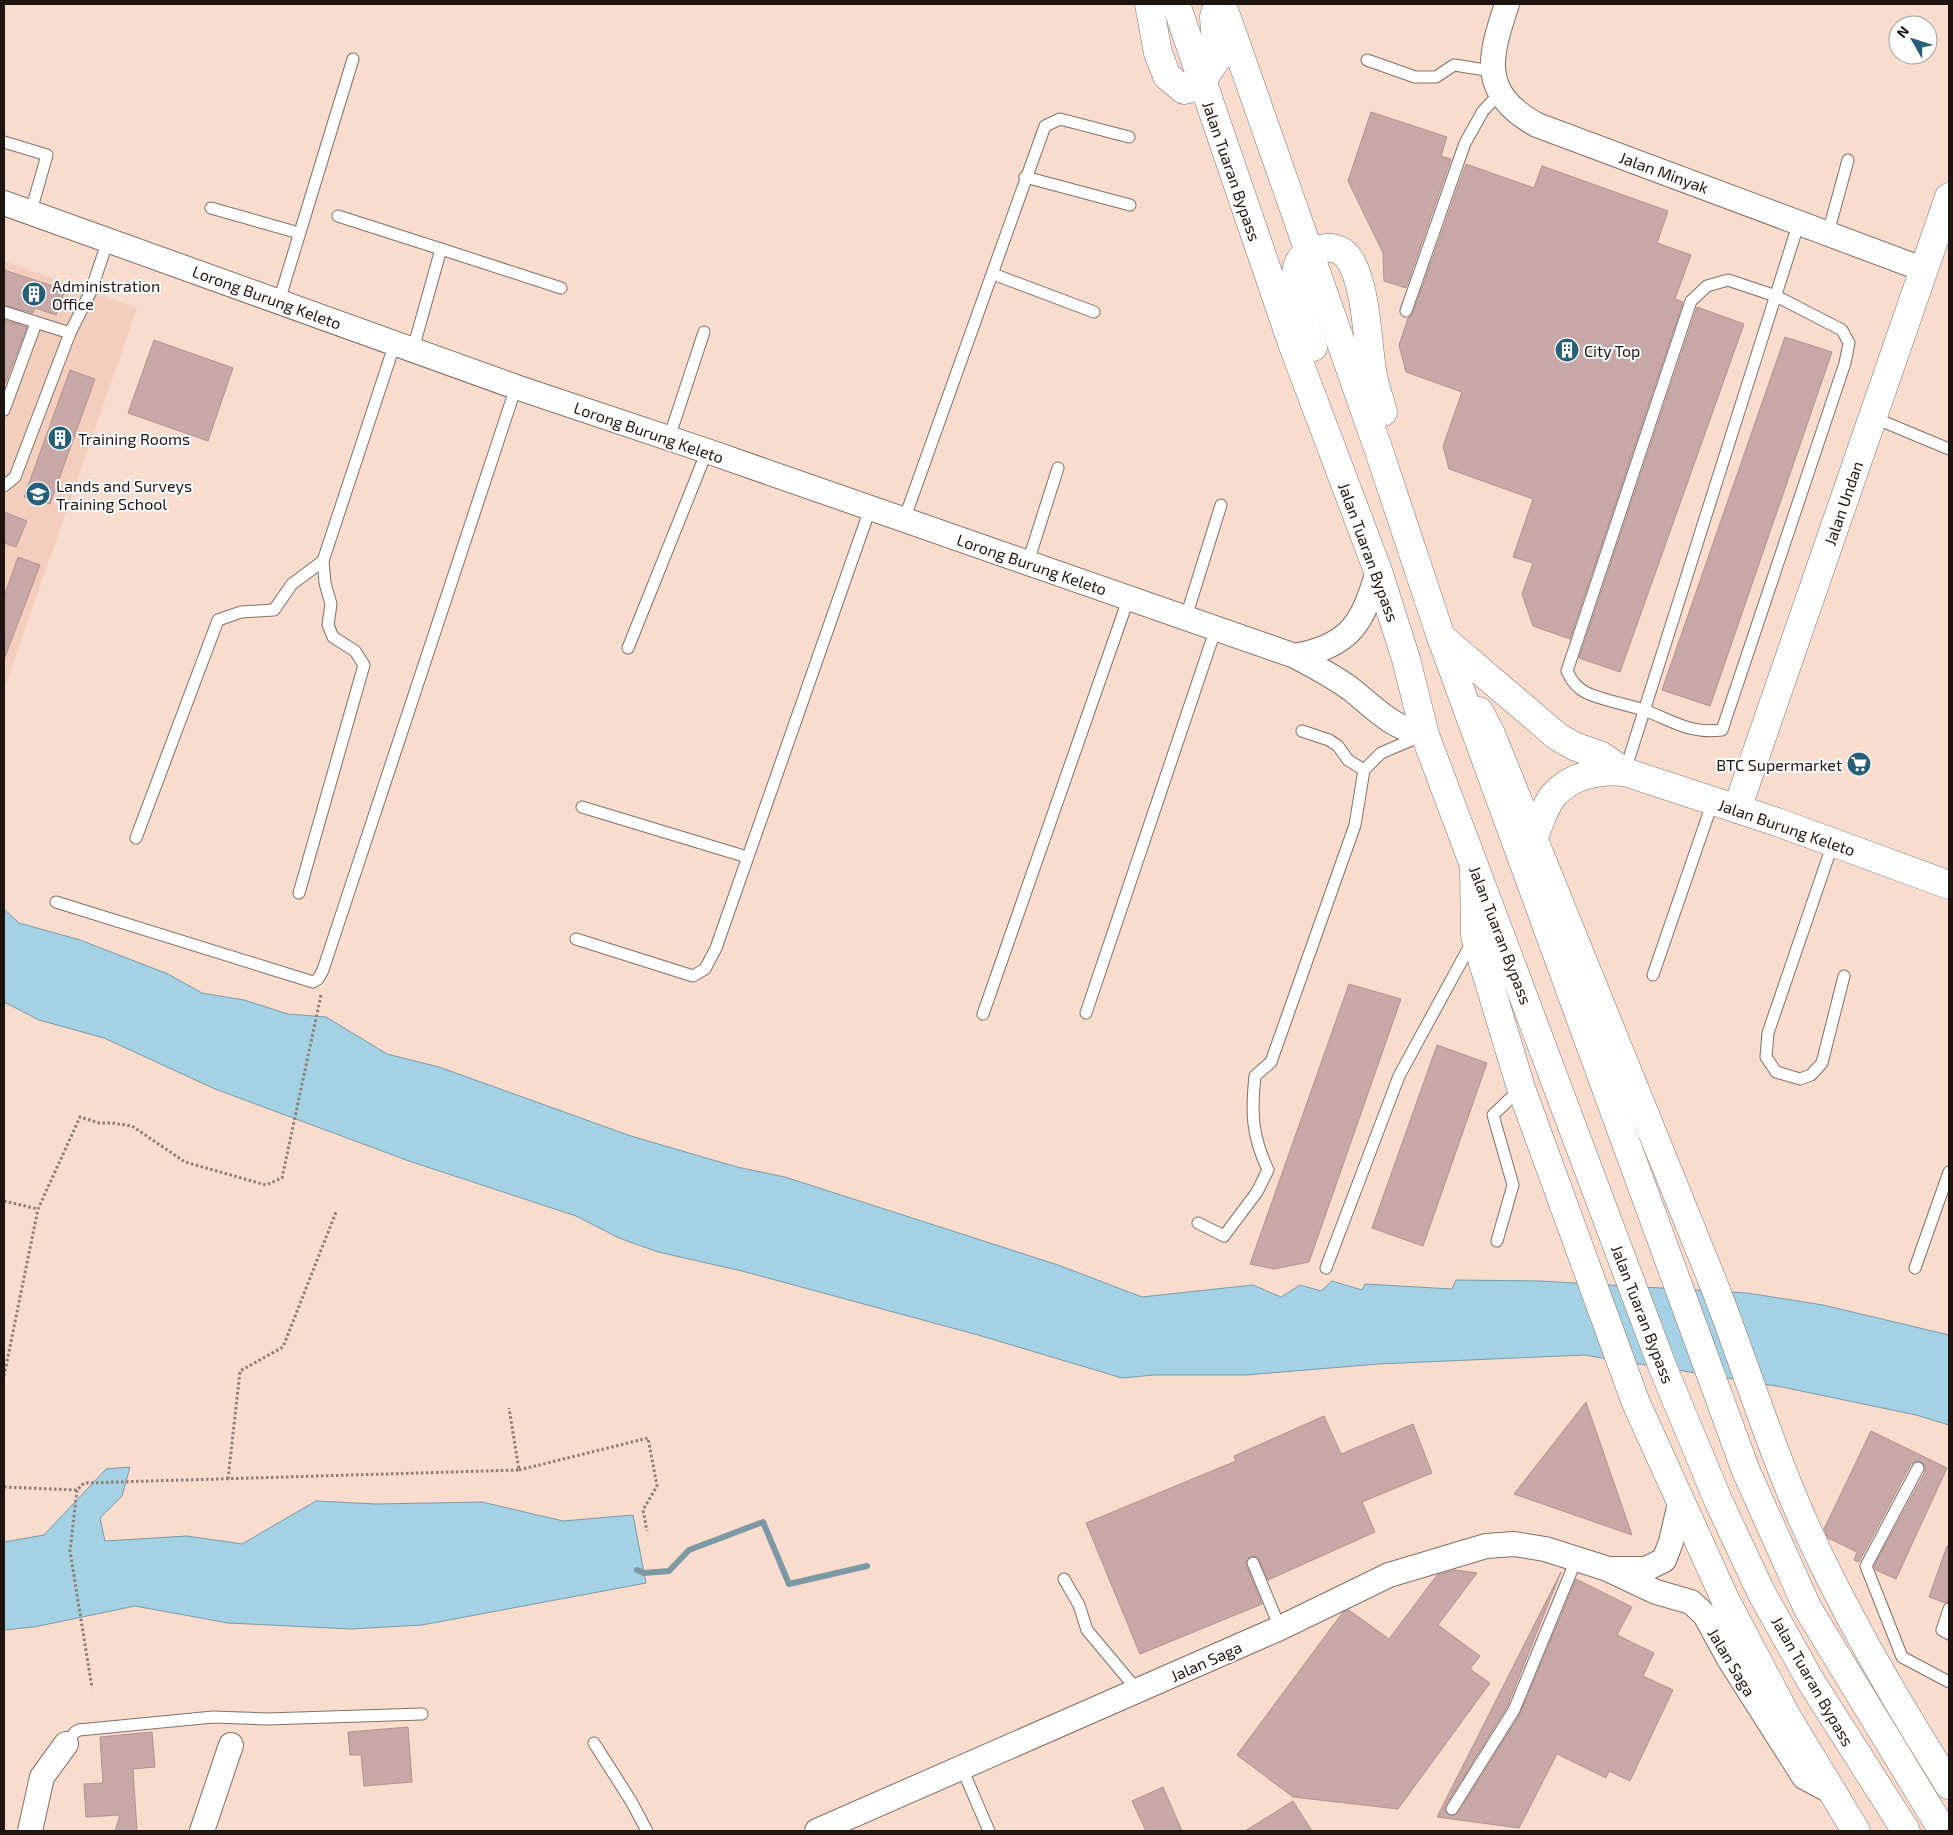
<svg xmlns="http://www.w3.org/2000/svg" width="1953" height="1835" viewBox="0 0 1953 1835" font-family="'Exo 2',sans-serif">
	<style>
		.built { fill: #f2cfbd }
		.water { fill: #a5d1e5; stroke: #7c98a5 }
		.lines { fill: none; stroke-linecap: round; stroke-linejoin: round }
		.stream { stroke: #7c98a5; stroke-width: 6 }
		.building { fill: #c7a8a6; stroke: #b09290 }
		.service-casing { stroke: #866e61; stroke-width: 13 }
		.minor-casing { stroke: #866e61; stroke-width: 26 }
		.tertiary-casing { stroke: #866e61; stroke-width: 29 }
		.trunk-casing { stroke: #866e61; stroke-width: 29 }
		.path { stroke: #907d74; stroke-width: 3; stroke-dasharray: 2.5 2.5; stroke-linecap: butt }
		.service { stroke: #fff; stroke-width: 11 }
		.minor { stroke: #fff; stroke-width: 24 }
		.tertiary { stroke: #fff; stroke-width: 28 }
		.trunk { stroke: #fff; stroke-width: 28 }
		.labels { text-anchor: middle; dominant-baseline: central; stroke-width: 4; stroke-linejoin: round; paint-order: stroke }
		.street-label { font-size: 16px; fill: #1e1410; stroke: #fff }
		.poi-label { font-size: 16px; fill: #1e1410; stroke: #fff; text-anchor: start }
	</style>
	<rect width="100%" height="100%" fill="#f8dcce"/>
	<polygon class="built" points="4,261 137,308 6,684 4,681"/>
	<g class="water">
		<polygon points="4,909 19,923 80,940 168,974 202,993 244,1000 288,1014 326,1017 387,1054 439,1067 631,1136 737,1167 785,1177 1058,1265 1142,1297 1253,1285 1281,1297 1300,1285 1321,1291 1332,1281 1362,1290 1365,1284 1452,1289 1456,1280 1540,1281 1747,1293 1823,1305 1949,1335 1949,1425 1916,1415 1782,1387 1584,1355 1378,1364 1246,1375 1154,1375 1122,1378 978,1335 742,1271 658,1252 619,1238 576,1216 409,1161 215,1089 104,1038 39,1020 4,1002"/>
		<polygon points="130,1467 122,1496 100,1518 105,1541 187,1536 242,1544 316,1501 376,1504 482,1502 563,1521 633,1515 646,1583 422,1625 351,1629 228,1623 135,1606 34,1627 4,1630 4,1542 44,1535 106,1469"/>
	</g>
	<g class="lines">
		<polyline class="stream" points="637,1570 644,1573 669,1571 689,1550 763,1522 789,1584 867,1566"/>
	</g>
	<g class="building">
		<polygon points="1371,112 1447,137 1441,156 1451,159 1406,288 1384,281 1383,253 1348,181"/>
		<polygon points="1466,164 1534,188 1542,166 1668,211 1657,243 1691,255 1675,299 1683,302 1570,639 1533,626 1522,594 1533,563 1513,557 1533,499 1449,469 1443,446 1462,392 1406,372 1399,345 1408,318 1413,313"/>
		<polygon points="4,270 65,290 56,315 35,308 33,313 4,305"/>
		<polygon points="1697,307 1744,324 1620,672 1579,658"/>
		<polygon points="4,320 27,327 5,384 4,384"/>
		<polygon points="1785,337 1832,352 1710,706 1662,690"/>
		<polygon points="154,340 233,368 208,441 128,413"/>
		<polygon points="70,370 95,379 50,504 24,497"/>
		<polygon points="4,512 27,521 16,547 4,543"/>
		<polygon points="18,557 40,565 5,657 4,597"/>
		<polygon points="1349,984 1401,999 1309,1262 1274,1269 1250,1264"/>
		<polygon points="1437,1045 1487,1063 1423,1246 1372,1228"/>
		<polygon points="1586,1402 1632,1535 1514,1494"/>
		<polygon points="1324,1416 1341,1454 1413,1424 1432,1473 1362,1502 1375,1532 1268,1580 1258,1557 1250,1556 1246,1565 1262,1604 1140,1654 1086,1523 1236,1461 1234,1456"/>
		<polygon points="1871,1431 1947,1468 1896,1579 1876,1570 1874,1566 1925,1472 1925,1467 1922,1462 1917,1461 1911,1464 1859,1562 1854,1560 1857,1552 1828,1538 1824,1529"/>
		<polygon points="1947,1546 1949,1546 1949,1602 1946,1603 1929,1597"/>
		<polygon points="1455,1570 1477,1573 1438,1625 1480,1656 1470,1669 1490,1683 1398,1809 1293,1797 1237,1755 1343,1612 1349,1610 1389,1639 1437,1575"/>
		<polygon points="1561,1572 1507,1707 1446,1805 1445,1812 1451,1816 1458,1813 1520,1714 1576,1579 1632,1607 1617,1635 1654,1653 1643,1676 1673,1690 1630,1781 1609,1771 1606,1778 1557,1754 1519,1828 1437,1817"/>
		<polygon points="408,1727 412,1782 364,1786 361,1755 350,1755 348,1732"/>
		<polygon points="152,1732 155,1767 133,1769 137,1831 115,1831 120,1815 86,1817 84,1784 103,1783 100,1737"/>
		<polygon points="1163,1787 1182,1831 1146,1831 1132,1801"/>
		<polygon points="1293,1801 1312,1831 1245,1831"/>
	</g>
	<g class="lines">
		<defs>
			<g id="service">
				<polyline points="1367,60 1415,77 1436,77 1454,65 1492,71"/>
				<polyline points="4,142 47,155 31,211"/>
				<polyline points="1025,177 1130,205"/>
				<polyline points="211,208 299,233"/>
				<polyline points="338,216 441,249 413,349"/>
				<polyline points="1828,233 1848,160"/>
				<polyline points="441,249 561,288"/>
				<polyline points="993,274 1094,312"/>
				<path d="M 1728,280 L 1776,296 L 1842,330 L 1849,343 L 1845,363 L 1722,730 C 1689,734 1673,721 1644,710 C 1625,704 1605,701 1587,693 C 1578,689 1571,680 1567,671 L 1691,301 L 1707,286 Z"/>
				<polyline points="279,301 353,59"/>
				<polyline points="1406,311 1465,143 1483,111 1501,92"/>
				<polyline points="4,312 70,333"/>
				<polyline points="4,410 36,323"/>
				<polyline points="1872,417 1949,449"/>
				<polyline points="669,438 704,332"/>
				<polyline points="4,486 15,477 70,333 91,291 108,240"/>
				<polyline points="904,520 1045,126 1060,119 1129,137"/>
				<polyline points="1028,562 1058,468"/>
				<polyline points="1186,617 1221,505"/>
				<polyline points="628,648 707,451"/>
				<polyline points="1302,731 1329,740 1338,746 1348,760 1364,770"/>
				<polyline points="1625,771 1799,222"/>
				<polyline points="582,807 747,857"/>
				<polyline points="136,838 218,620 241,612 274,610 292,584 323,561 395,343"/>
				<polyline points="1833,843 1768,1033 1766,1057 1776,1072 1800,1079 1811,1075 1822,1063 1844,976"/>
				<polyline points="299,893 364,665 355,651 333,637 328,625 331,604 325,583 323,561"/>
				<polyline points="56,902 313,982 318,979 323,970 516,387"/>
				<polyline points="576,939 693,976 705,969 716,948 870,509"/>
				<polyline points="1653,975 1713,801"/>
				<polyline points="1086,1013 1216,628"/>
				<polyline points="983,1014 1129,597"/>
				<path d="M 1198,1223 L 1224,1236 L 1257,1192 L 1268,1170 C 1252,1136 1251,1113 1255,1076 L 1271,1062 L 1355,825 L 1364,770 L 1381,753 L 1421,736"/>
				<polyline points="1497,1241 1513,1185 1493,1115 1521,1088"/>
				<polyline points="1326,1268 1399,1076 1473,940"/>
				<polyline points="1915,1268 1949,1172"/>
				<polyline points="1918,1468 1866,1566 1902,1657 1949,1682"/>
				<polyline points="1253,1563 1280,1628"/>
				<polyline points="1064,1579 1079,1605 1087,1630 1138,1691"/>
				<polyline points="1949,1609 1942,1630 1949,1634"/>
				<polyline points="594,1743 631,1801 647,1831"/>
				<polyline points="66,1744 75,1732 79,1730 213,1717 267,1719 422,1714"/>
				<polyline points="961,1766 989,1831"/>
				<polyline points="1452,1809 1514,1710 1576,1560"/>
			</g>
			<g id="minor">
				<path d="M 1507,4 C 1489,58 1479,93 1537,125 L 1925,270"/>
				<path d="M 4,203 L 516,387 L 707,451 L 1295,656 C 1315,667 1335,677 1352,690 C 1378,711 1391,727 1425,735"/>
				<path d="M 1295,656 C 1351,646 1363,622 1378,571"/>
				<polyline points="1614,1569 1646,1569 1664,1560 1671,1542 1680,1503"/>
				<polyline points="30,1831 42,1777 66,1744"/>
				<polyline points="202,1831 231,1745"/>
				<polyline points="817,1831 1280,1628 1389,1575 1486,1546 1514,1544 1545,1549 1605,1568 1656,1592 1691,1602 1705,1615 1729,1659 1804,1777 1832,1792"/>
			</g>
			<g id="tertiary">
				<polyline points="1441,637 1558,737 1576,747 1600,755 1625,772"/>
				<path d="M 1479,711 L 1491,734 C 1565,916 1638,1098 1712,1280 C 1741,1353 1764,1429 1795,1502 C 1837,1601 1892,1694 1949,1785"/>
				<polyline points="1737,809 1949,197"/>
				<path d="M 1533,839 C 1539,826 1544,807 1553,796 C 1571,775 1599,770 1625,772 L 1777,822 L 1949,885"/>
				<polyline points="1474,868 1475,936 1521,1088 1636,1403 1725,1599 1787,1717 1856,1831"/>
			</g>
			<g id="trunk">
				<polyline points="1149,4 1158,53 1167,76 1184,90 1198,86 1217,59 1214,17 1216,10"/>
				<polyline points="1176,4 1293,346 1378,571 1406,659 1425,735 1663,1368 1718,1500 1761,1592 1810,1680 1906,1831"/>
				<polyline points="1222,4 1379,451 1441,637 1746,1471 1808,1609 1943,1831"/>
				<path d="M 1313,347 C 1306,326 1288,285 1299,262 C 1304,254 1313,252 1321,249 C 1331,246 1342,249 1348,257 C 1367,283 1367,344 1373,376 C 1375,388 1380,400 1383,412"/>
			</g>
		</defs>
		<use href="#service" class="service-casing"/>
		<use href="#minor" class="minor-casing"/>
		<use href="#tertiary" class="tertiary-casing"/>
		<use href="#trunk" class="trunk-casing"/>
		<g class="path">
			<polyline points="4,1201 38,1209"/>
			<polyline points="4,1376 38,1209 80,1117 99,1123 112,1123 132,1126 185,1162 266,1185 282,1178 321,995"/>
			<polyline points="519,1470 648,1438 657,1486 643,1510 647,1531"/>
			<polyline points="228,1479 240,1371 283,1347 336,1212"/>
			<polyline points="4,1487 77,1490 84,1483 519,1470 509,1408"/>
			<polyline points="77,1490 70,1551 92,1688"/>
		</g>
		<use href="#service" class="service"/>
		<use href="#minor" class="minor"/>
		<use href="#tertiary" class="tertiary"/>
		<use href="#trunk" class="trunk"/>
	</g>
	<defs>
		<symbol id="building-disc" viewBox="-11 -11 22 22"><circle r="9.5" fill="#275f79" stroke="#fff"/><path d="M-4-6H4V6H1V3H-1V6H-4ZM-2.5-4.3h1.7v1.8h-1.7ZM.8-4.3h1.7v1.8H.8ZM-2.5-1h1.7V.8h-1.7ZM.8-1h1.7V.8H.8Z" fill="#fff"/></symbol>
		<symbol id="university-disc" viewBox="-11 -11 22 22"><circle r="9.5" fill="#275f79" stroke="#fff"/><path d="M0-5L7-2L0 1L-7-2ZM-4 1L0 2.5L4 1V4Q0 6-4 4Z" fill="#fff"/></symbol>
		<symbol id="supermarket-disc" viewBox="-11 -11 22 22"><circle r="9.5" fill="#275f79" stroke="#fff"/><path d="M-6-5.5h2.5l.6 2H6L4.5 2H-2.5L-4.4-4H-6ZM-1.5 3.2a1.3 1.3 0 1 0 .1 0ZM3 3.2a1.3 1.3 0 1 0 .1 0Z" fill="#fff"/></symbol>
	</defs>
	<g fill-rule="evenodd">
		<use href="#building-disc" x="20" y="280" width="28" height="28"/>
		<use href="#building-disc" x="1553" y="336" width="28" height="28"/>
		<use href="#building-disc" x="46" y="424" width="28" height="28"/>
		<use href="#university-disc" x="24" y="480" width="28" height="28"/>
		<use href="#supermarket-disc" x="1845" y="750" width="28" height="28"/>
	</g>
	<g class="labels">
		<g class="street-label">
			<text transform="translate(1232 171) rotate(71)">Jalan Tuaran Bypass</text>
			<text transform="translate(1664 172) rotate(20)">Jalan Minyak</text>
			<text transform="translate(267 297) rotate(20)">Lorong Burung Keleto</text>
			<text transform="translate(649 432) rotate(19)">Lorong Burung Keleto</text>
			<text transform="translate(1843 503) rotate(-71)">Jalan Undan</text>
			<text transform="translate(1369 552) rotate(70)">Jalan Tuaran Bypass</text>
			<text transform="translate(1032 564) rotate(19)">Lorong Burung Keleto</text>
			<text transform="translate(1787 827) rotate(19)">Jalan Burung Keleto</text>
			<text transform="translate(1501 935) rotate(69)">Jalan Tuaran Bypass</text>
			<text transform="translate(1643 1314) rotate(69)">Jalan Tuaran Bypass</text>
			<text transform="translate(1206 1661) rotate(-24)">Jalan Saga</text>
			<text transform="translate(1732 1662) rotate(59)">Jalan Saga</text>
			<text transform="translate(1813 1681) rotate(60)">Jalan Tuaran Bypass</text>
		</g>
		<g class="poi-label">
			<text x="52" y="285">Administration<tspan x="52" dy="18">Office</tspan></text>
			<text x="1584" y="350">City Top</text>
			<text x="78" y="438">Training Rooms</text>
			<text x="56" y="485">Lands and Surveys<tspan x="56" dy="18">Training School</tspan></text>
			<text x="1842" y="764" text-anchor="end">BTC Supermarket</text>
		</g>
	</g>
	<rect width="1953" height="1835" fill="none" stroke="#1e1410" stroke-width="10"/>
	<g transform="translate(1913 40) rotate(309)"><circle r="24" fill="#ffffff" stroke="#a5a19f"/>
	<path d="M0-4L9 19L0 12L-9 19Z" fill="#275f79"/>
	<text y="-8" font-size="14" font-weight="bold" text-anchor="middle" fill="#1e1410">N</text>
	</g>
</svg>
